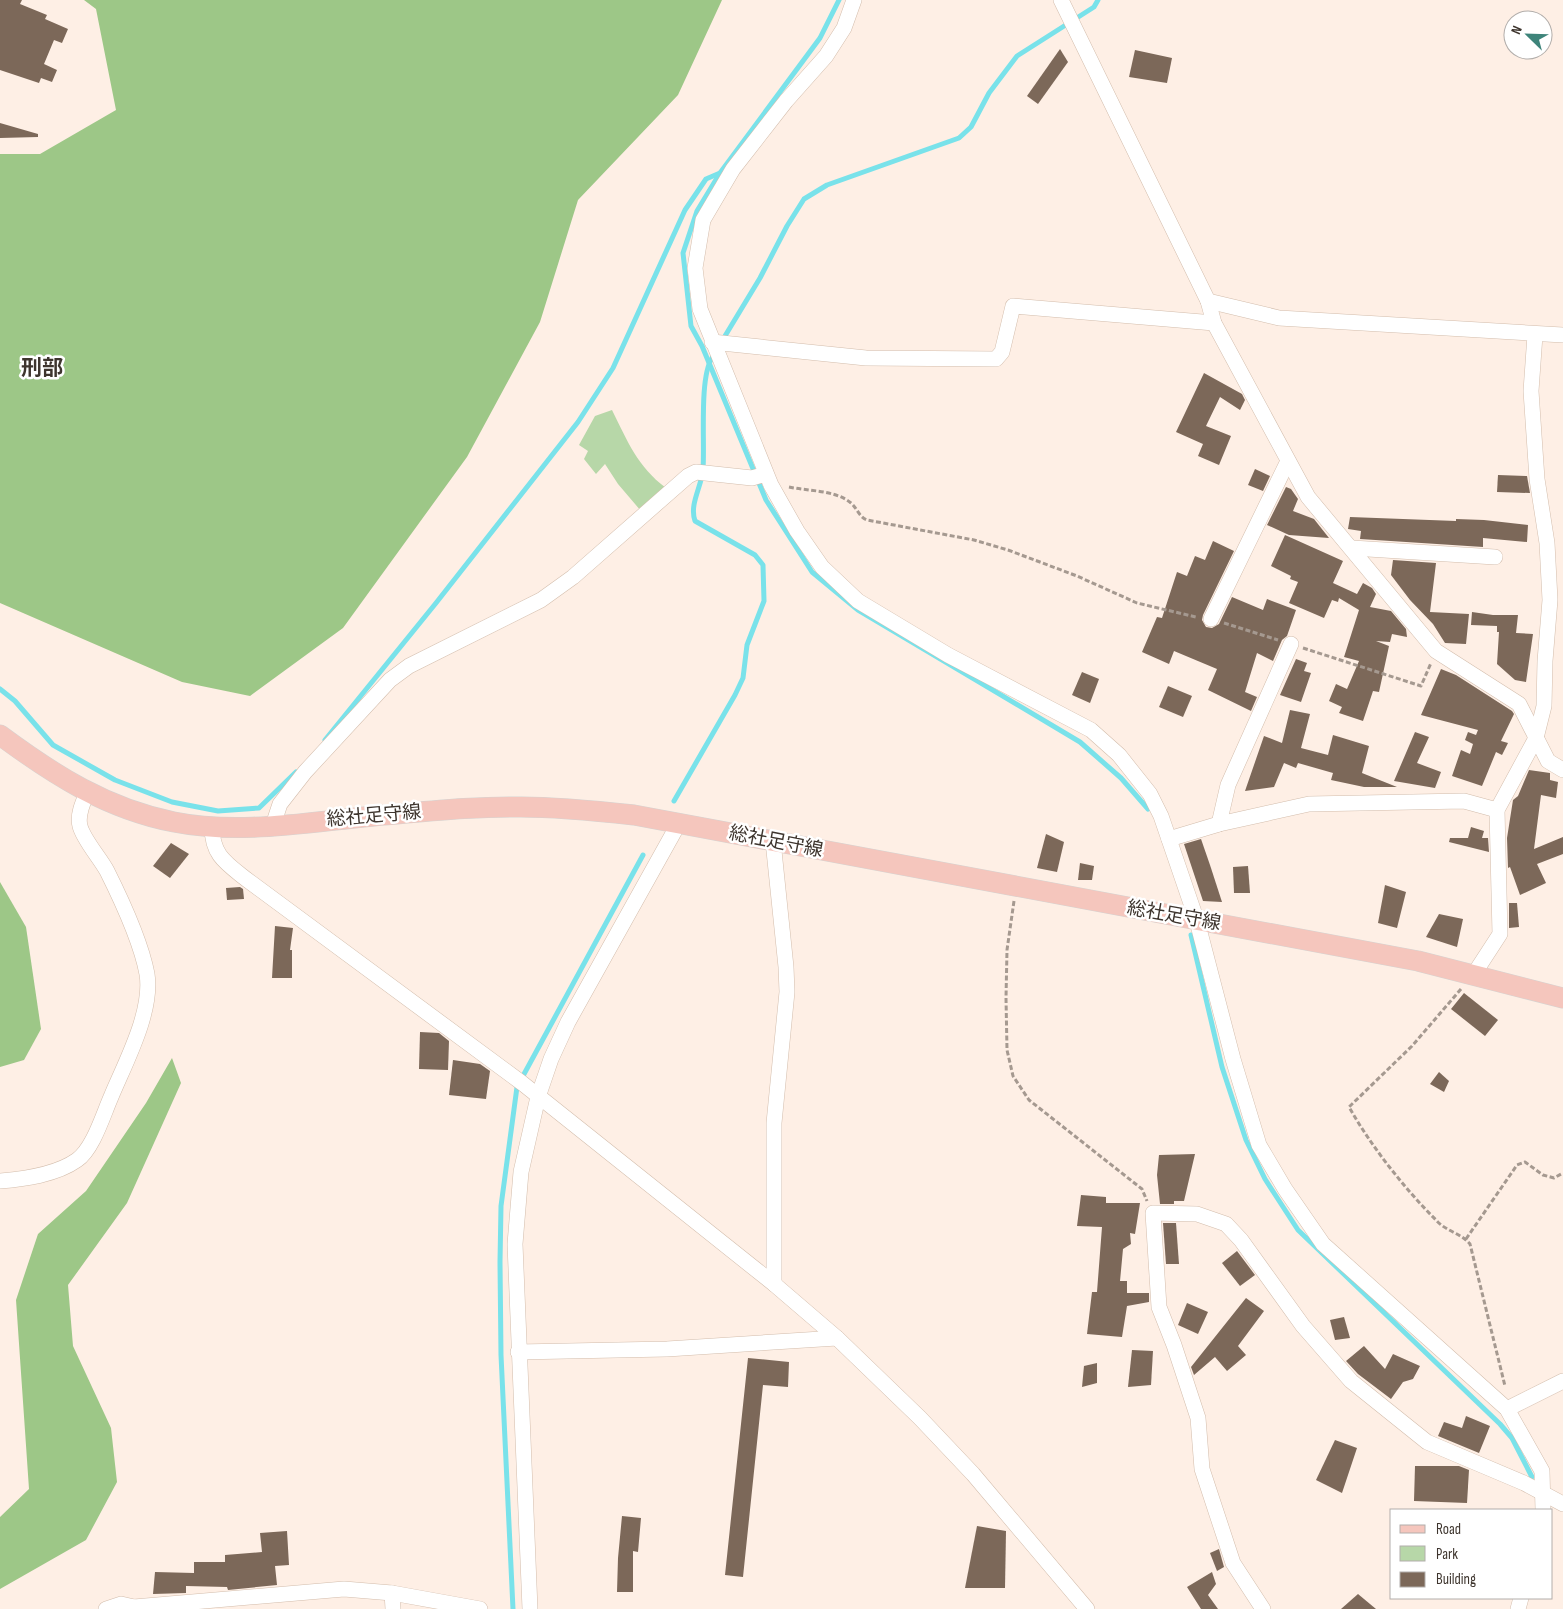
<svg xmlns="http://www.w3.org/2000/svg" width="1563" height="1609" viewBox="0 0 1563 1609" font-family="'Sofia Sans Condensed','Noto Sans JP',sans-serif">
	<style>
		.green { fill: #b7d7a8 }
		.forest { fill: #9dc787 }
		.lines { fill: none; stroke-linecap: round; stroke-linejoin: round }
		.stream { stroke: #79e2ea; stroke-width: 5 }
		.building { fill: #7c6859 }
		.minor-casing { stroke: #d3bdac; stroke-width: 16 }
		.major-casing { stroke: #d5d3d1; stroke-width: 21 }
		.path { stroke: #a59990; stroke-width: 3; stroke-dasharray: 5 2.5; stroke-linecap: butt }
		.minor { stroke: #fff; stroke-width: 15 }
		.major { stroke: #f5c6bd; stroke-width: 20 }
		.labels { text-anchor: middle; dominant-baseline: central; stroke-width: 5; stroke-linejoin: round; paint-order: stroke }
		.street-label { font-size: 19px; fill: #3e352e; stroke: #fff }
		.quarter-label { font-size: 21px; font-weight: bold; fill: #3e352e; stroke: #fff }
	</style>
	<rect width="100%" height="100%" fill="#feefe5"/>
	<path class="green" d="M 612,410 C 628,442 637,466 666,488 L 641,511 L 618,484 L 605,464 L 596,474 L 584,459 L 588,451 L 579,445 L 595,416 Z"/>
	<g class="forest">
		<polygon points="84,0 722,0 678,95 578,200 540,322 467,457 343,628 250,696 182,682 0,603 0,154 40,154 116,110 96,9"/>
		<polygon points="0,882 26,927 41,1029 24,1060 0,1067"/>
		<polygon points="172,1058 181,1083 127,1203 68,1285 73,1346 111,1428 117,1482 86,1540 0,1589 0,1517 29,1489 16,1300 38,1234 86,1191 146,1103"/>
	</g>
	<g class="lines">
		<g class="stream">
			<polyline points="839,0 820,38 720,173 697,211 683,253 691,326 702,346 766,500 812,572 858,610 1080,742 1121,778 1148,809"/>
			<polyline points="725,336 760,278 787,226 804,199 827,185 959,138 971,127 989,93 1017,56 1094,7 1098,0"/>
			<polyline points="0,689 15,701 53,745 115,780 172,802 218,811 259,808 296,772"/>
			<polyline points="325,740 436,603 578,422 613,368 685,210 706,179 720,173"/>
			<path d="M 674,801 L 735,695 L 743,678 L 747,645 L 764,601 L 763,565 L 755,555 L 695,521 C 689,504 702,486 703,469 C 705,443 699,378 712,358"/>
			<polyline points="1191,935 1222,1067 1246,1140 1265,1179 1298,1230 1500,1424 1512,1438 1532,1477"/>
			<polyline points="513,1609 501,1355 500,1262 501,1206 517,1087 643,855"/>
		</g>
	</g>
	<g class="building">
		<polygon points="0,0 22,0 20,4 47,15 45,19 68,29 62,43 54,40 44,64 57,70 52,82 41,78 39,83 0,70"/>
		<polygon points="1060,49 1068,62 1038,104 1027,96"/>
		<polygon points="1135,50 1172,58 1167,83 1129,77"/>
		<polygon points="0,123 38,134 38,137 0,138"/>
		<polygon points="1204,373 1242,394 1245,400 1240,410 1220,397 1206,426 1231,436 1219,465 1198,456 1203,444 1176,432"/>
		<polygon points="1255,469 1270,476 1263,491 1248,485"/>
		<polygon points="1498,475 1527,476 1530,493 1497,492"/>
		<polygon points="1286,487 1291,489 1298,499 1293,511 1314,519 1329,538 1289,535 1267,525"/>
		<polygon points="1350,517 1456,521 1456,519 1484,520 1528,525 1527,542 1483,538 1483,547 1360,539 1361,531 1348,529"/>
		<polygon points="1285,535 1343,561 1333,583 1357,594 1363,583 1372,588 1376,594 1370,607 1391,611 1406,629 1407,637 1392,634 1390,642 1376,641 1389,646 1379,692 1373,691 1363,721 1339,713 1342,707 1329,701 1336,684 1347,689 1359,661 1344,657 1359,610 1339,598 1338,602 1332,600 1324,618 1289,603 1298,582 1290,579 1291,576 1271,566"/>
		<polygon points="1213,541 1234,551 1203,615 1202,620 1206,627 1212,628 1219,624 1232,597 1263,610 1267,599 1296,610 1287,636 1282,640 1273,661 1257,653 1245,692 1257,697 1251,711 1208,690 1217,669 1174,651 1169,664 1142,652 1157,617 1162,618 1177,572 1187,576 1195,556 1205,560"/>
		<polygon points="1393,560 1436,563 1430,612 1469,614 1466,644 1445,643 1433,624 1410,600 1391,575"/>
		<polygon points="1472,612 1493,615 1518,615 1516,633 1533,634 1526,682 1515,680 1497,664 1499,632 1497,632 1497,626 1471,625"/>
		<polygon points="1296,659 1307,663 1304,671 1311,673 1301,702 1280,695"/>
		<polygon points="1441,669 1456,675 1512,711 1514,714 1501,741 1508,743 1502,755 1496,752 1482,786 1452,776 1461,750 1470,754 1473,744 1465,740 1468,732 1476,735 1478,730 1421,715"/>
		<polygon points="1082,672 1099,679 1090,703 1072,695"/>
		<polygon points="1168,686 1192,696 1183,717 1159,707"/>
		<polygon points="1290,710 1310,714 1301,748 1328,755 1333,735 1369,746 1362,773 1397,787 1364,787 1331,780 1333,773 1298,763 1296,768 1284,763 1274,787 1245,791 1264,736 1282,743"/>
		<polygon points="1415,732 1429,737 1417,763 1441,772 1435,788 1394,781"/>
		<polygon points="1529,770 1550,773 1550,780 1558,782 1556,798 1541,795 1534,849 1563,837 1563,854 1537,864 1546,883 1520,895 1510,867 1508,868 1507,838 1513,800 1518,796"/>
		<polygon points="1471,827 1484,831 1482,838 1488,838 1489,852 1449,842 1450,838 1468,838"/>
		<polygon points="1046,834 1064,842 1057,872 1037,868"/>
		<polygon points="1201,839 1210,865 1222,902 1203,901 1184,844"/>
		<polygon points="171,843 189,854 170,878 153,866"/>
		<polygon points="1080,863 1094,866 1092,880 1078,880"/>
		<polygon points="1248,866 1250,893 1234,893 1233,867"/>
		<polygon points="1385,885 1406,892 1397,928 1378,923"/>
		<polygon points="240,887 243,889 244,899 227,900 226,888"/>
		<polygon points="1509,903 1517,903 1519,927 1509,928"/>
		<polygon points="1439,914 1463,919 1457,947 1426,937"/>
		<polygon points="275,926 293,928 290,950 292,950 292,978 272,978"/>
		<polygon points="1464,993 1498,1020 1485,1036 1451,1009"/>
		<polygon points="420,1032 439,1033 449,1041 448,1070 419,1069"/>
		<polygon points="453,1060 480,1064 490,1071 486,1099 449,1095"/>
		<polygon points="1439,1072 1449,1081 1444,1092 1430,1084"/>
		<polygon points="1195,1154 1184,1201 1174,1201 1174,1204 1160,1204 1157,1175 1159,1155"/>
		<polygon points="1081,1195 1106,1197 1106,1203 1140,1203 1135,1234 1130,1233 1131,1244 1123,1249 1120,1281 1127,1281 1127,1293 1149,1293 1149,1302 1127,1306 1122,1337 1087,1334 1092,1292 1097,1292 1102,1227 1077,1226"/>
		<polygon points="1163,1223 1176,1223 1179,1264 1166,1264"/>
		<polygon points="1237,1251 1255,1275 1240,1286 1222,1263"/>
		<polygon points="1246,1298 1264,1311 1238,1346 1246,1355 1227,1371 1215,1357 1194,1375 1191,1367"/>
		<polygon points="1187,1303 1208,1312 1198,1334 1178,1325"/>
		<polygon points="1344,1317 1350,1338 1335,1340 1330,1320"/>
		<polygon points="1364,1346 1385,1369 1393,1354 1420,1366 1413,1379 1403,1382 1391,1399 1358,1374 1346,1361"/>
		<polygon points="1132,1350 1153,1351 1151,1385 1128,1387"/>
		<polygon points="748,1358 789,1362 788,1387 763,1385 743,1577 725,1575"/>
		<polygon points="1097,1363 1097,1383 1082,1387 1084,1366"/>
		<polygon points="1466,1416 1490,1426 1479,1453 1438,1436 1444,1422 1462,1428"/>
		<polygon points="1335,1440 1357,1448 1342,1493 1316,1480"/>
		<polygon points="1415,1466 1459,1466 1469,1470 1467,1503 1414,1501"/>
		<polygon points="622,1516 641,1518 638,1552 633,1551 633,1592 617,1592 618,1558"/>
		<polygon points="977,1526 1006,1531 1005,1588 965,1588"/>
		<polygon points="287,1531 289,1565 275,1566 277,1585 228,1590 227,1587 186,1586 186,1593 153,1594 155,1572 194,1573 194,1562 225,1562 225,1555 262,1552 260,1533"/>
		<polygon points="1219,1549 1224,1567 1217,1571 1210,1553"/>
		<polygon points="1212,1572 1216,1584 1208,1595 1218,1609 1201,1609 1187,1587"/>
		<polygon points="1358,1594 1376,1609 1341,1609"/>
	</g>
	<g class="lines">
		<defs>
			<g id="minor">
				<polyline points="854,0 844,28 826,56 786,101 733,169 703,220 695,268 700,309 771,485 797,531 822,567 858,601 948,655 1091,730 1119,755 1150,794 1161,816 1197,921 1233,1059 1259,1145 1285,1189 1323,1244 1507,1409 1542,1471 1543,1510"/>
				<polyline points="1061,0 1208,301 1214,323 1308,497 1436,651 1519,704 1548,761 1563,770"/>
				<polyline points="1208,301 1279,318 1563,335"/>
				<polyline points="712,342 866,358 996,359 1002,352 1013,306 1214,323"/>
				<polyline points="1352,548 1495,557"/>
				<polyline points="1211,619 1288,461"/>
				<polyline points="1219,824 1228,785 1291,644"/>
				<polyline points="273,825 280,804 305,772 390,680 409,666 541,600 573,577 688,476 696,472 752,478 766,474"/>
				<path d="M 212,827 C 212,855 226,863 246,879 L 522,1083 L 774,1284 L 837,1338 L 920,1418 L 973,1474 L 1087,1609"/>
				<polyline points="1169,839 1219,824 1309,804 1464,801 1497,810"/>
				<polyline points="773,841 786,967 787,992 774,1123 774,1284"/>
				<polyline points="1474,974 1500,934 1497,810 1536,738 1544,706 1545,661 1550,600 1547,543 1537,479 1531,391 1535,335"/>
				<path d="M 0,1181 C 24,1179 56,1175 77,1160 C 93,1149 103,1115 111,1097 C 125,1063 153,1012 147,974 C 141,942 122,901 107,871 C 100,858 83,839 80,826 C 77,815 83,802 87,793"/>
				<polyline points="518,1352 667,1349 837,1338"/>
				<polyline points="1507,1409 1563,1381"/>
				<polyline points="392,1593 393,1609"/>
				<polyline points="134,1607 344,1589 392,1593 480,1609"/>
				<polyline points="106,1609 121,1604 134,1607 134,1609"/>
				<polyline points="530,1609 515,1244 521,1172 538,1097 551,1059 568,1022 679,823"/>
				<polyline points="1263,1609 1233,1563 1202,1469 1198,1418 1174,1345 1159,1307 1153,1213 1197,1214 1226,1224 1241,1240 1303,1326 1351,1381 1427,1442 1524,1483 1563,1504"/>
				<polyline points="1518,1609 1521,1598"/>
			</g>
			<path id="major" d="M 0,735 C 54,775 107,809 174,822 C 239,835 308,822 374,816 C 423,812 472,806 521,807 C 559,807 597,811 634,815 L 1418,961 L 1563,998"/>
		</defs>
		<use href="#minor" class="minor-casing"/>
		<use href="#major" class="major-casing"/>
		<g class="path">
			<path d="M 789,487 C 807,491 836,490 851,503 C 857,508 859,517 867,520 L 974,540 L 1008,550 L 1077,576 L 1137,603 L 1196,617"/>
			<polyline points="1224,623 1278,640"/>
			<polyline points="1303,648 1421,686 1431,663"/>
			<polyline points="1014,901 1007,950 1006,998 1007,1050 1013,1076 1029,1100 1142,1189 1147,1201"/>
			<path d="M 1461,989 L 1412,1046 L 1349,1107 C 1371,1146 1404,1188 1436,1220 C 1445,1231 1461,1233 1470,1244 L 1505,1386"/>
			<polyline points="1466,1239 1517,1165 1525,1162 1543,1175 1554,1178 1563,1173"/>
		</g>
		<use href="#minor" class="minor"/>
		<use href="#major" class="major"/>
	</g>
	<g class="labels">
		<g class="street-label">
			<text transform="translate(374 816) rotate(-5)">総社足守線</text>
			<text transform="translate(776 842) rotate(11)">総社足守線</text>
			<text transform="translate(1174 916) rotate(10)">総社足守線</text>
		</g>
		<g class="quarter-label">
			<text x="42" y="368">刑部</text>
		</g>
	</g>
	<rect x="1390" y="1509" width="162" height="90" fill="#ffffff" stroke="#b2aeab"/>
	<rect x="1400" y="1525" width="25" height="8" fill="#f5c6bd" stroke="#b2aeab"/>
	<text x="1436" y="1534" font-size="15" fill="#3e352e">Road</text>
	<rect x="1400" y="1546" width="25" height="15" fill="#b7d7a8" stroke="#b2aeab"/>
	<text x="1436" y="1559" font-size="15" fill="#3e352e">Park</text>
	<rect x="1400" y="1572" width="25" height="15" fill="#7c6859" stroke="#b2aeab"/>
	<text x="1436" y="1584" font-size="15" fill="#3e352e">Building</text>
	<g transform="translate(1528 35) rotate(293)"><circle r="24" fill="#ffffff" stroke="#b2aeab"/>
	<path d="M0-4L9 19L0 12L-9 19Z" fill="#3e847a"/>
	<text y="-8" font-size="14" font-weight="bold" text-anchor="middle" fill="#3e352e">N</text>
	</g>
</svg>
